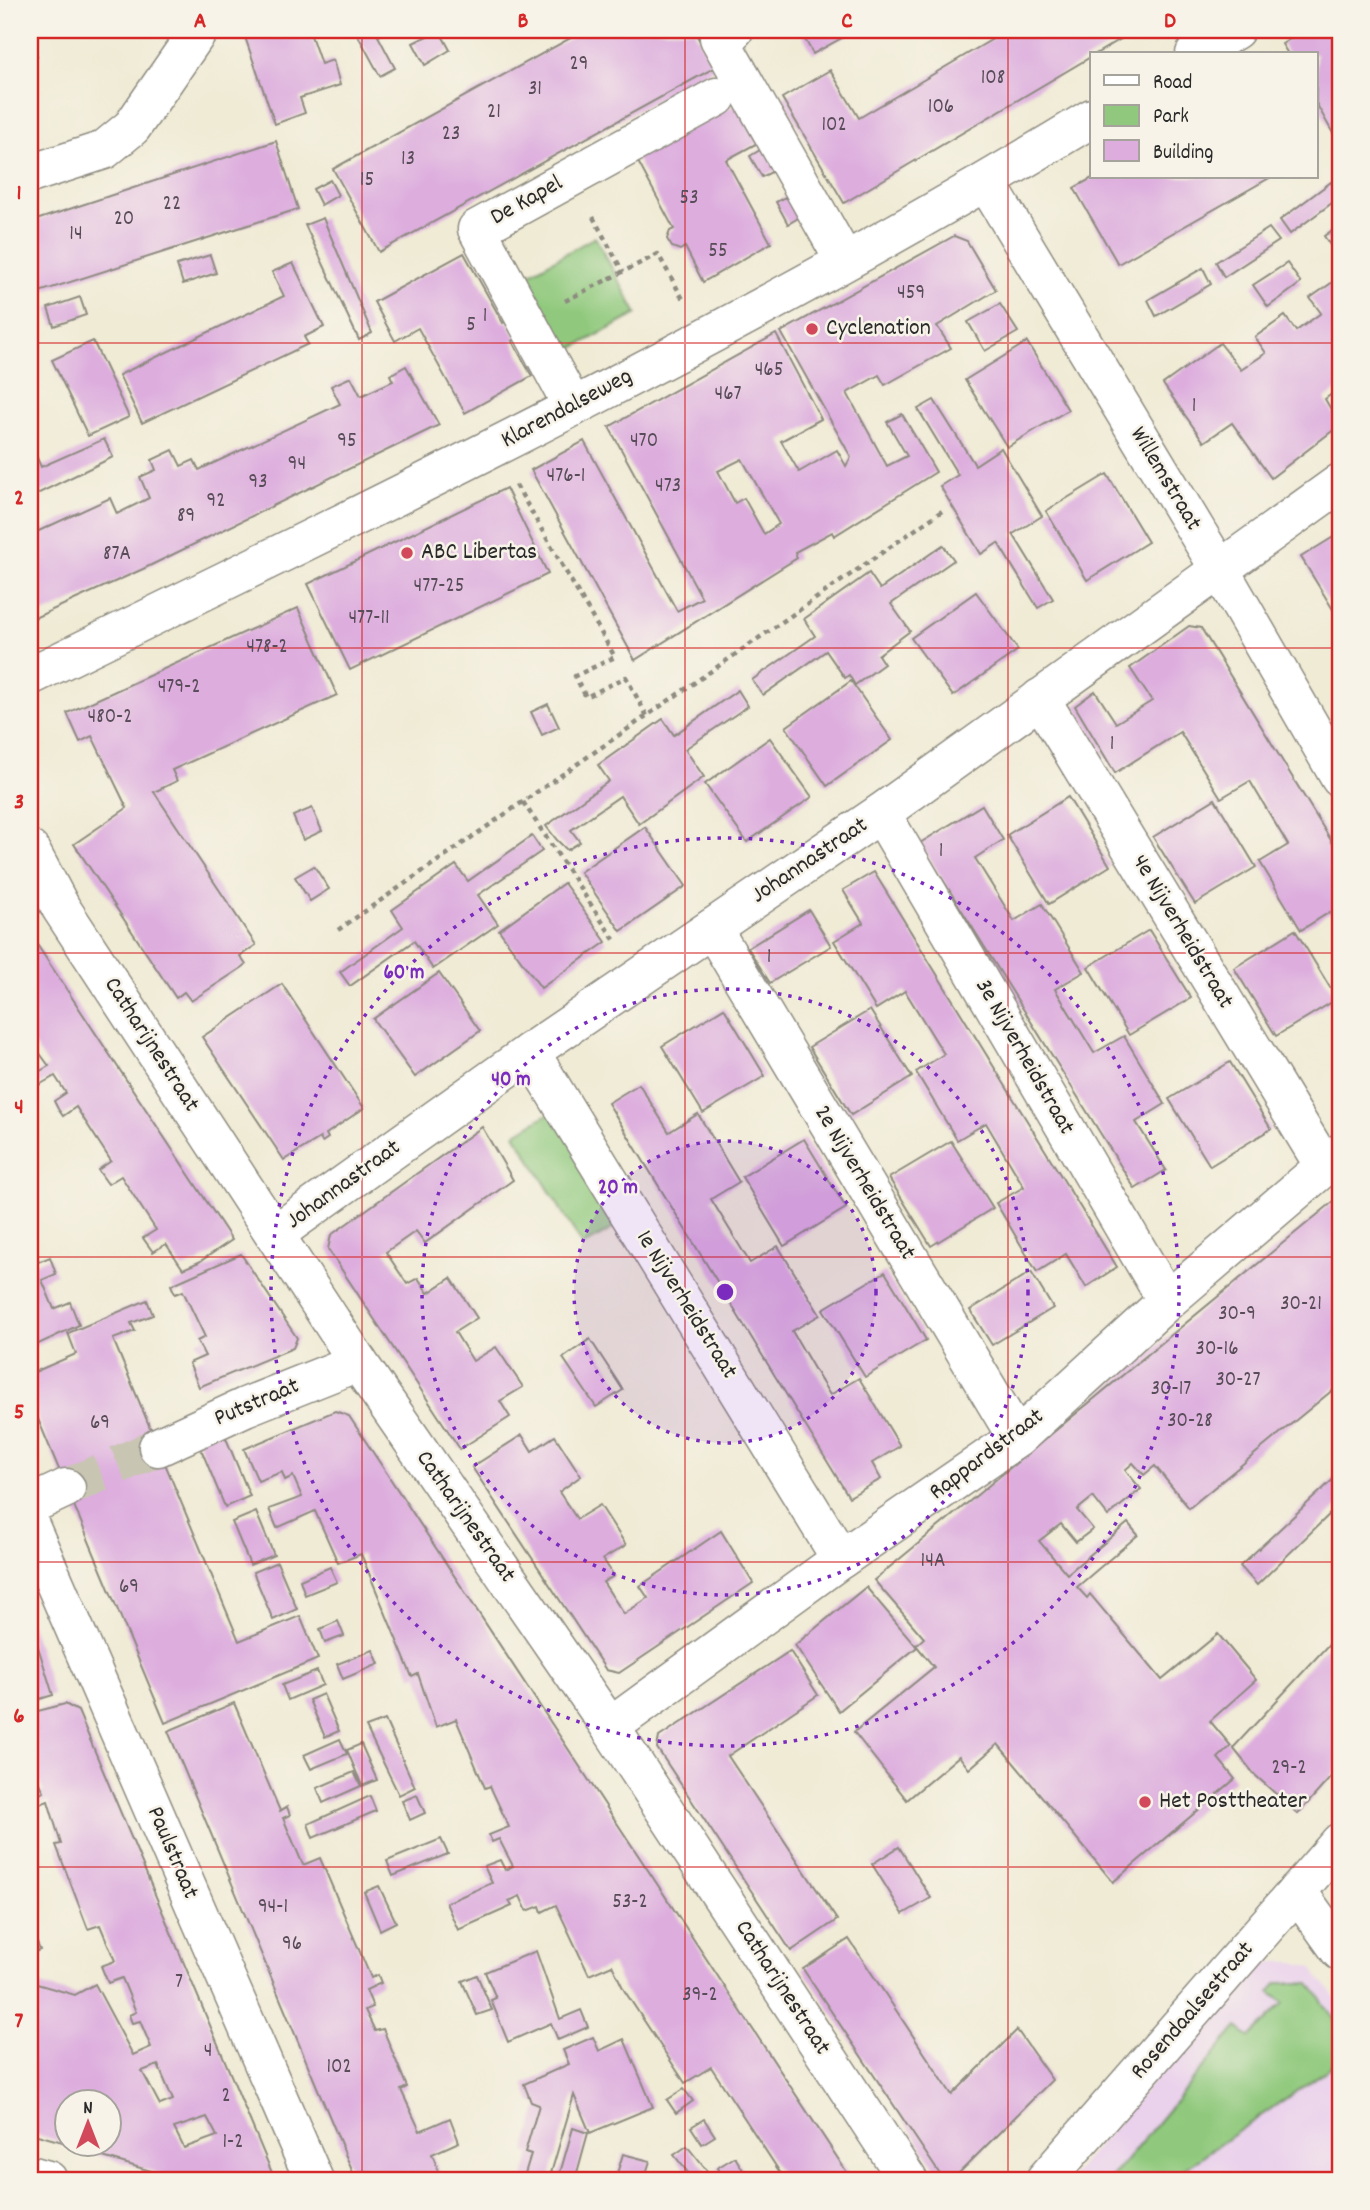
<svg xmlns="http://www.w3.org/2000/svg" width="1370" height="2210" viewBox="0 0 1370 2210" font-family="Dekko,sans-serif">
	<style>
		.built { fill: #ead1ec }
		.green { fill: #90c97d; stroke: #5e7a54; stroke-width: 2 }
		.building { fill: #ddadde; fill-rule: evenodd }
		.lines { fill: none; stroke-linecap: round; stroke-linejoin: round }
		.minor-tunnel { stroke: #c9c5b3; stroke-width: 38; stroke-dasharray: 38 19; stroke-linecap: butt }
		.minor-casing { stroke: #8e8b80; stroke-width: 41 }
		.path { stroke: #8e8b80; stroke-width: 4.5; stroke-dasharray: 5 5; stroke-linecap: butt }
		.minor { stroke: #fff; stroke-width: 38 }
		.grid { fill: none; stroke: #d62828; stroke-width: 2; stroke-opacity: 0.55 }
		.ring { fill: none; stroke: #7b2cbf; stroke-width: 3.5; stroke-dasharray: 3.5 7 }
		.poi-dot { fill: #d1495b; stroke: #f7f3e8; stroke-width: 2.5 }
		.labels { text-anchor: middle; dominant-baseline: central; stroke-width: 5; stroke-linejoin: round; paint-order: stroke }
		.number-label { font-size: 21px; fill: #584c58 }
		.street-label { font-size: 24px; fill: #2b2b2b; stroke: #f7f3e8 }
		.poi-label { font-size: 24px; fill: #2b2b2b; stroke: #f7f3e8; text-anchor: start }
		.centre { fill: #7b2cbf; stroke: #f7f3e8; stroke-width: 3.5 }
		.ring-label { font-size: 21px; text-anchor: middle; font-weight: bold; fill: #7b2cbf; stroke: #f7f3e8; stroke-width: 5; stroke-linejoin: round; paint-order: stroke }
		.neatline { fill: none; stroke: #d62828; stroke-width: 2.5 }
		.grid-label { font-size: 23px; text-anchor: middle; font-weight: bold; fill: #d62828 }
	</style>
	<rect width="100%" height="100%" fill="#f7f3e8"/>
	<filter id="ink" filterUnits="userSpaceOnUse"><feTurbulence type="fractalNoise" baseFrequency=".0143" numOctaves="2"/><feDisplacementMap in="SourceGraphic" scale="14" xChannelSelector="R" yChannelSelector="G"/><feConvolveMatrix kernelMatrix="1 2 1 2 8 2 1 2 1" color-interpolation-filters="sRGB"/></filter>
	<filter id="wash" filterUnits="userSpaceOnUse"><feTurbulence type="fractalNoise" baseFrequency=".00686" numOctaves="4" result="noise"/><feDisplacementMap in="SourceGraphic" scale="28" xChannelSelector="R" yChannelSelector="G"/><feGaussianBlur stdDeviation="1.57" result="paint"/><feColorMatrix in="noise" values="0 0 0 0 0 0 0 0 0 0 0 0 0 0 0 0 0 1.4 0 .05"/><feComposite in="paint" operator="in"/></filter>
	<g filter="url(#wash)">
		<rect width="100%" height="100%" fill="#f0ebd5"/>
		<polygon class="built" points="1264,1962 1295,1962 1312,1968 1340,2004 1340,2180 1069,2180 1249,1969"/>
		<g class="green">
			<polygon points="595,237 637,314 562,354 520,279"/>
			<polygon points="553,1111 621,1224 583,1246 515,1134"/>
			<polygon points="1278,1983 1310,1983 1340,2028 1340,2061 1168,2180 1110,2180 1237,2027 1250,2037 1284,2003 1270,1992"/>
		</g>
		<g id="blocks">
			<g class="building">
				<polygon points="252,30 309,30 321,64 333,60 340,85 300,98 305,113 275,124 245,37 253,34"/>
				<polygon points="355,30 390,30 378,36 395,68 380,76"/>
				<polygon points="439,30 450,50 425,65 413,43"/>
				<polygon points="585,30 694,30 714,68 379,252 333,169"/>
				<polygon points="800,30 849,30 851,33 813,54"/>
				<polygon points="1008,30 1136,30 844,203 782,98 830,70 859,118"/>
				<polygon points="1305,30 1340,30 1340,146 1316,103 1316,54 1288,54 1282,44"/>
				<polygon points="30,36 37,56 30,59"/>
				<polygon points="740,102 763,140 726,160 771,243 703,282 685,247 680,250 672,247 667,239 670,231 674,229 636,158"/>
				<polygon points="276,141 298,209 30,295 30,222"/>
				<polygon points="767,146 779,168 762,177 750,156"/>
				<polygon points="1094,177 1271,177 1118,264 1074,188"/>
				<polygon points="330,180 338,195 321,205 313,189"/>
				<polygon points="1331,182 1340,197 1290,234 1280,220"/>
				<polygon points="793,193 805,214 788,224 776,202"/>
				<polygon points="323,218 372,333 359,340 305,225"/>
				<polygon points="1340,225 1340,260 1324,236"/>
				<polygon points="1269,228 1279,241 1224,277 1216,262"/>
				<path d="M 954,236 L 967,241 L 996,290 L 937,326 L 951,348 L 885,385 L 879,375 L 847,393 L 887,466 L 907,456 L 887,422 L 902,414 L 936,472 L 834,536 L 832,532 L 795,552 L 797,558 L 635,660 L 531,470 L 584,441 L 677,611 L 702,598 L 609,427 L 776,334 L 821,419 L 781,441 L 799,472 L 837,450 L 846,466 L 851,457 L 781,332 ZM 742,459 L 779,524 L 764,534 L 744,498 L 735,503 L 718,471 Z"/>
				<polygon points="464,253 503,323 507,321 517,339 512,341 532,376 465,413 418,328 395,341 374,302"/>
				<polygon points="210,255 216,273 183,284 177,265"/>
				<polygon points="293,263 324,327 304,337 308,344 142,423 119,375 284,296 272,272"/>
				<polygon points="1287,263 1301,283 1268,307 1253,285"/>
				<polygon points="1203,268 1211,284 1156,316 1148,300"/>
				<polygon points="1340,277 1340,388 1325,399 1340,425 1271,478 1232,423 1204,442 1163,384 1220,343 1241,370 1266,353 1255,337 1285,316 1296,331 1321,313 1310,298"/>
				<polygon points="80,297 86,315 54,326 48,308"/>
				<polygon points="1000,304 1018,332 985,351 968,322"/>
				<polygon points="93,341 129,417 88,436 52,360"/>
				<polygon points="1027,342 1068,410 1007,447 965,380"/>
				<polygon points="406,366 439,425 143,569 30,620 30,535 110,498 117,514 149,498 140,477 156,470 152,460 173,450 181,466 194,460 199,470 340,404 331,386 351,377 361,396 393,381 390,375"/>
				<polygon points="934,400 975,465 1001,448 1042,516 1013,534 1053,599 1038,608 998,543 981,554 940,486 958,475 918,409"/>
				<polygon points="104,439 113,457 31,497 30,442 41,467"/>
				<polygon points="1107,474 1148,542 1087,580 1046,511"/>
				<polygon points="506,488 548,574 350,670 308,584"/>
				<polygon points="1340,533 1340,621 1301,557"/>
				<polygon points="943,545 954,560 891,604 910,631 878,655 884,664 855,685 849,675 845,678 826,651 763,695 752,680 815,636 804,619 869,573 880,589"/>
				<polygon points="976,592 1018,650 953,696 911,638"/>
				<polygon points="298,608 337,695 172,770 177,781 154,792 256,945 240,956 246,965 191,1001 184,992 176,998 74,844 127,808 92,736 80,742 67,713"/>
				<polygon points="1189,626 1201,628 1340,855 1340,928 1330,912 1301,930 1260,862 1288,845 1250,781 1221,798 1180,732 1115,773 1075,706 1095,691 1116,723 1152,701 1130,668"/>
				<polygon points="851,681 892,740 827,786 786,727"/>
				<polygon points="738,690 748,706 685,749 704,777 639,824 620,796 571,830 580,842 567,850 557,840 546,826 609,781 598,765 663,719 674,735"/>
				<polygon points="548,704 559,727 542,735 531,712"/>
				<polygon points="770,738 812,797 747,842 705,784"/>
				<polygon points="1068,797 1110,866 1049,904 1007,835"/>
				<polygon points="1215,799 1256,867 1195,904 1153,837"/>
				<polygon points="982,805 1003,840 975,858 1014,921 1042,904 1084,972 1055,989 1094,1053 1124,1036 1165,1104 1136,1122 1166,1170 1135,1189 920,843"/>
				<polygon points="312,808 322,831 303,840 293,816"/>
				<polygon points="645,827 686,886 621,931 580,872"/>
				<polygon points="532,836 542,851 478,895 498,924 433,969 414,941 350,986 340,972 403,927 392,910 456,865 468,881"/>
				<polygon points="314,866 329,889 310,901 295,877"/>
				<polygon points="874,872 1117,1267 1086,1287 1066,1254 1037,1272 996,1203 1024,1187 986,1123 957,1140 916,1072 944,1054 905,991 876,1009 834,941 863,923 843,890"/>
				<polygon points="564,883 606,942 541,988 499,930"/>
				<polygon points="809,910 831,946 770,983 748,948"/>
				<polygon points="1149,930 1191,998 1129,1035 1088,967"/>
				<polygon points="1295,930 1337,999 1276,1036 1234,968"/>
				<polygon points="30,934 232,1240 199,1262 183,1269 166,1244 153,1252 143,1238 156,1230 121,1176 108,1184 98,1170 111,1161 76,1107 63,1116 58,1109 54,1101 66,1093 55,1076 39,1085 33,1075 49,1066 30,1040"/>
				<polygon points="439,973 480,1031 415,1077 373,1019"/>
				<polygon points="282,984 364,1108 326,1134 328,1138 322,1142 320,1138 284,1160 202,1037"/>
				<polygon points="724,1008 765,1076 703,1113 662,1046"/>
				<polygon points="870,1010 912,1077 851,1115 809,1047"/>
				<polygon points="1230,1062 1271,1129 1210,1166 1169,1099"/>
				<polygon points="639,1084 669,1132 698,1114 739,1182 711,1199 750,1263 778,1246 820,1315 792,1331 820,1379 830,1395 859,1378 900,1446 872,1463 881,1479 849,1497 608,1103"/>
				<polygon points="482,1127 513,1180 425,1243 416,1231 386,1252 407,1284 418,1278 428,1293 451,1278 477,1318 455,1332 473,1361 496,1347 523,1387 500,1401 510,1417 460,1449 328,1249 331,1235"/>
				<polygon points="804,1139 846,1208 784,1246 742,1177"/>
				<polygon points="951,1141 993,1208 931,1246 889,1178"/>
				<polygon points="1340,1196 1340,1384 1189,1508 1155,1466 1144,1475 1133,1463 1125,1470 1141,1489 1108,1516 1093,1497 1077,1510 1093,1529 1076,1542 1061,1524 1039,1541 1067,1574 1128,1523 1138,1535 1077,1587 1087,1598 1090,1594 1162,1680 1218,1634 1248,1670 1256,1680 1210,1721 1231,1746 1218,1758 1235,1779 1113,1882 998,1744 969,1769 959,1756 907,1800 854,1732 934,1667 916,1645 924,1638 874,1580"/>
				<polygon points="30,1250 36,1263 50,1257 56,1274 42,1280 54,1309 70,1302 79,1325 30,1348"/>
				<polygon points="241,1254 297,1338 293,1348 199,1387 189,1363 205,1356 197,1341 205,1337 183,1291 175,1294 171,1285"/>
				<polygon points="885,1272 926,1340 865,1377 823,1309"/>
				<polygon points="1031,1272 1053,1308 992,1345 970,1310"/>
				<polygon points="147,1300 153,1315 131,1323 135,1331 113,1339 239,1641 300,1616 318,1659 165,1723 30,1400 30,1374 76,1354 68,1333"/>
				<polygon points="590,1339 623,1390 596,1407 563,1358"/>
				<polygon points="335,1411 349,1416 852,2180 785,2180 711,2067 685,2083 624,1990 612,1965 589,1975 556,1905 542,1912 540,1906 527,1911 520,1896 509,1901 512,1906 458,1930 446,1903 492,1883 484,1866 500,1860 505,1870 513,1866 499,1839 492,1842 489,1835 509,1827 490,1786 485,1788 456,1719 436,1727 418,1674 412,1677 361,1554 338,1563 315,1511 277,1528 269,1509 302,1497 293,1476 285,1480 282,1472 258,1481 244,1449"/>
				<polygon points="223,1431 250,1496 225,1507 196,1437"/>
				<polygon points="522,1435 532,1451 555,1436 581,1476 559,1492 577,1519 600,1505 626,1545 603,1559 614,1576 603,1582 624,1614 648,1598 640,1586 721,1531 753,1583 619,1673 606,1670 472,1467"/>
				<polygon points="1340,1473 1340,1504 1257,1585 1240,1566"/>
				<polygon points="256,1512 274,1555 250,1565 232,1522"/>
				<polygon points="277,1562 297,1609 273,1620 253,1572"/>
				<polygon points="330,1567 337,1582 305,1595 300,1580"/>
				<polygon points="866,1587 917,1647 839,1711 795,1645"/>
				<polygon points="30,1621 53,1695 30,1702"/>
				<polygon points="338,1621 344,1636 325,1643 320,1629"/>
				<polygon points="1340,1632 1340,1767 1298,1814 1255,1775 1233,1748"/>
				<polygon points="373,1650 379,1664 343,1679 337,1664"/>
				<polygon points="790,1651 818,1695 728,1756 837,1920 791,1951 657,1748 659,1737"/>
				<polygon points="317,1671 323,1685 288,1700 282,1685"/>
				<polygon points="323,1694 339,1731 325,1737 309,1700"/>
				<polygon points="234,1703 280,1811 287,1807 290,1815 283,1818 303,1865 320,1858 371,1978 378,1975 381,1983 366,1990 373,2007 365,2010 375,2031 383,2029 407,2087 401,2090 420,2131 450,2118 459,2142 432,2154 440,2174 426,2180 356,2180 168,1731"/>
				<path d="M 65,1704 L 78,1711 L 275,2180 L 182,2180 L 75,2149 L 76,2146 L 70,2144 L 108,2144 L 108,2102 L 66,2102 L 66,2143 L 30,2133 L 30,1982 L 75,1995 L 95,1984 L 133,2055 L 151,2047 L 140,2021 L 132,2023 L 129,2015 L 136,2012 L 122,1978 L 108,1983 L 101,1966 L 115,1961 L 100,1925 L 88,1929 L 56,1845 L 61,1844 L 48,1801 L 37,1805 L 34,1796 L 44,1792 L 30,1761 L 30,1713 ZM 158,2065 L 173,2100 L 160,2105 L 142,2071 ZM 207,2117 L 217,2136 L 184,2148 L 174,2128 Z"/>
				<polygon points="385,1720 415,1787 399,1795 366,1727"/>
				<polygon points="340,1739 347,1754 311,1769 304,1755"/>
				<polygon points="361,1744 377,1780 362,1786 347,1750"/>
				<polygon points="354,1772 361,1786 323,1803 317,1788"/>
				<polygon points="417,1795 425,1813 410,1820 402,1801"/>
				<polygon points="370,1796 376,1811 313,1838 308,1824"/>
				<polygon points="441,1839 448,1854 393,1876 387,1861"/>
				<polygon points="899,1847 931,1898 903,1914 872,1864"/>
				<polygon points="379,1886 396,1922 380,1930 364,1892"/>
				<polygon points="30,1927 40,1950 30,1954"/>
				<polygon points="849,1939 952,2095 1017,2030 1052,2080 952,2180 941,2176 803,1969"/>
				<polygon points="536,1951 560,2019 581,2010 588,2027 558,2040 551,2023 508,2042 491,2000 496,1998 485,1972"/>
				<polygon points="477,1975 492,2010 477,2015 462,1981"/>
				<polygon points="593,2037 599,2051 624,2039 653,2107 590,2133 574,2095 549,2180 523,2180 531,2154 525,2152 539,2105 531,2102 524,2084 569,2064 563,2050"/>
				<polygon points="684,2089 693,2101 676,2113 667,2100"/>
				<polygon points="704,2119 715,2136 702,2144 691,2127"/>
				<polygon points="573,2128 588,2133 575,2180 558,2180"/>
				<polygon points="687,2146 711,2176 706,2180 694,2180 674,2155"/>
				<polygon points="623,2154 650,2161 644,2180 615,2180"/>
				<polygon points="735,2157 743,2170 749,2180 725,2180 717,2168"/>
			</g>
		</g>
	</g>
	<g filter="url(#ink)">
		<use href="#blocks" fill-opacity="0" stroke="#8e8b80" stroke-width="2"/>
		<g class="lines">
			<polyline class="minor-tunnel" points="66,1488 158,1447"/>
			<defs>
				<g id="minor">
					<polyline points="734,30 719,38 844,260"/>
					<polyline points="1195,54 1235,30"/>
					<polyline points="30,174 104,150 132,127 199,30"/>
					<polyline points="986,182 1220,570 1340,778"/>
					<polyline points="573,407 477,229 717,97"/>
					<path d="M 30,676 C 389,501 750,327 1092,118"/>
					<polyline points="1040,698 1324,1166"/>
					<polyline points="881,813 1167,1301"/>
					<polyline points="30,850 61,908 358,1362 610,1727 908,2180"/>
					<polyline points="712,928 1017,1438"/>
					<polyline points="530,1052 841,1559"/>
					<polyline points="275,1234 530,1052 881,813 1340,483"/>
					<polyline points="158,1447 245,1407 358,1362"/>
					<polyline points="30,1505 66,1488"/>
					<polyline points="30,1526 314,2180"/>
					<polyline points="610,1727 841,1559 1017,1438 1167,1301 1340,1153"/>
					<polyline points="1297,1891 1340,1951"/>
					<polyline points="30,2175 48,2180"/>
					<polyline points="1045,2180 1340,1842"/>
				</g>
			</defs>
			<use href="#minor" class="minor-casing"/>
			<g class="path">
				<polyline points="593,217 623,272"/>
				<polyline points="565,301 658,254 683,299"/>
				<polyline points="516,485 615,657 575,676 586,697 626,677 647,716"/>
				<polyline points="523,802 615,941"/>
				<polyline points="338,930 942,511"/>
			</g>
			<use href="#minor" class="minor"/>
		</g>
	</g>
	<path class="grid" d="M 362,30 L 362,2180M 685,30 L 685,2180M 1008,30 L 1008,2180M 30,343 L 1340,343M 30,648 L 1340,648M 30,953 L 1340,953M 30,1257 L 1340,1257M 30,1562 L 1340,1562M 30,1867 L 1340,1867"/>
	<circle cx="725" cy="1292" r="151" fill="#7b2cbf" fill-opacity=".12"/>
	<g class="ring">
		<circle cx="725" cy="1292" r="151"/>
		<circle cx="725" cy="1292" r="303"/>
		<circle cx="725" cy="1292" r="454"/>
	</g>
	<g class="poi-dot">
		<circle cx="812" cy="329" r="7"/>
		<circle cx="407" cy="553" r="7"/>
		<circle cx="1145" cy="1802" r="7"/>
	</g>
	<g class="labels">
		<g class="number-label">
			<text x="579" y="65">29</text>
			<text x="993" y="79">108</text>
			<text x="535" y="90">31</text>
			<text x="941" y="108">106</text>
			<text x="494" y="113">21</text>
			<text x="834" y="126">102</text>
			<text x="451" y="135">23</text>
			<text x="408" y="160">13</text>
			<text x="367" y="181">15</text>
			<text x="689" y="199">53</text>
			<text x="172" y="205">22</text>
			<text x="124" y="220">20</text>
			<text x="76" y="235">14</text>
			<text x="718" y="252">55</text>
			<text x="911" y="294">459</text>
			<text x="485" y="317">1</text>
			<text x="471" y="326">5</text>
			<text x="769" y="371">465</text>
			<text x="728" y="395">467</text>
			<text x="1194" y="407">1</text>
			<text x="347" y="442">95</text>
			<text x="644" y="442">470</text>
			<text x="297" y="465">94</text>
			<text x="566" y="477">476-1</text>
			<text x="258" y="483">93</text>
			<text x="668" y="487">473</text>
			<text x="216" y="502">92</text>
			<text x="186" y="517">89</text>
			<text x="117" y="555">87A</text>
			<text x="439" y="587">477-25</text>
			<text x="369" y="619">477-11</text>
			<text x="267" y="648">478-2</text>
			<text x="179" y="688">479-2</text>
			<text x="110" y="718">480-2</text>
			<text x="1112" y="745">1</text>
			<text x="941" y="852">1</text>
			<text x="769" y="958">1</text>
			<text x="1301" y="1305">30-21</text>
			<text x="1237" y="1315">30-9</text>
			<text x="1217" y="1350">30-16</text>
			<text x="1238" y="1381">30-27</text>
			<text x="1171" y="1390">30-17</text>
			<text x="1190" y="1422">30-28</text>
			<text x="100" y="1424">69</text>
			<text x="933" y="1562">14A</text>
			<text x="129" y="1588">69</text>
			<text x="1289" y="1769">29-2</text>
			<text x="630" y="1903">53-2</text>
			<text x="273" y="1908">94-1</text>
			<text x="292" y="1945">96</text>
			<text x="179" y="1983">7</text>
			<text x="700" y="1996">39-2</text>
			<text x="208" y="2052">4</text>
			<text x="339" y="2068">102</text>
			<text x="226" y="2097">2</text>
			<text x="233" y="2143">1-2</text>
		</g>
		<g class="street-label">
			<text transform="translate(527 201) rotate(-29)">De Kapel</text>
			<text transform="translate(567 409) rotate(-28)">Klarendalseweg</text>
			<text transform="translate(1165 479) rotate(59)">Willemstraat</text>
			<text transform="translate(810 861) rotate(-34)">Johannastraat</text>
			<text transform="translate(1182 932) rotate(59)">4e Nijverheidstraat</text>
			<text transform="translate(151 1045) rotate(57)">Catharijnestraat</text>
			<text transform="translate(1024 1057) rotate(60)">3e Nijverheidstraat</text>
			<text transform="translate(864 1183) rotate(59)">2e Nijverheidstraat</text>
			<text transform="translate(344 1185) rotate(-36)">Johannastraat</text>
			<text transform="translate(686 1305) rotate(58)">1e Nijverheidstraat</text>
			<text transform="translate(257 1403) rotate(-23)">Putstraat</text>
			<text transform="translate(987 1455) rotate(-37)">Rappardstraat</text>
			<text transform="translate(465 1517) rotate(55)">Catharijnestraat</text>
			<text transform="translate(172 1853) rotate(67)">Paulstraat</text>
			<text transform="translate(782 1988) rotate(57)">Catharijnestraat</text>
			<text transform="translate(1193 2011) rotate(-49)">Rosendaalsestraat</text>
		</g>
		<g class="poi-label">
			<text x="826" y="329">Cyclenation</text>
			<text x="421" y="553">ABC Libertas</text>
			<text x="1159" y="1802">Het Posttheater</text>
		</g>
	</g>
	<circle cx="725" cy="1292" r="10" class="centre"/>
	<g class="ring-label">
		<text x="404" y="978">60 m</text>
		<text x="511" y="1085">40 m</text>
		<text x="618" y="1193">20 m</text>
	</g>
	<rect width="1370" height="2210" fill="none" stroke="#f7f3e8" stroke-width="77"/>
	<rect x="1090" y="52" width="228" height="126" fill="#f7f3e8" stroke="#a5a39c" stroke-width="2"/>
	<rect x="1104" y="75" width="35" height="10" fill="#ffffff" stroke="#a5a39c" stroke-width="2"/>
	<text x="1153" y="88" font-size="21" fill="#2b2b2b">Road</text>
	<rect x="1104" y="105" width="35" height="21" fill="#90c97d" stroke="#a5a39c" stroke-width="2"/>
	<text x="1153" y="122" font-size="21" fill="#2b2b2b">Park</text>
	<rect x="1104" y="140" width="35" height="21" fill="#ddadde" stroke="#a5a39c" stroke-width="2"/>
	<text x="1153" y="158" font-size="21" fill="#2b2b2b">Building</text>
	<g transform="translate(88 2123)"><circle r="33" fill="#f7f3e8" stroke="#a5a39c" stroke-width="2"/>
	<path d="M0-5L12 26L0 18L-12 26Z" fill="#d1495b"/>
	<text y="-10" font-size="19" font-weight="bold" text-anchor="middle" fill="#2b2b2b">N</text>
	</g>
	<rect x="38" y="38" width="1294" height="2134" class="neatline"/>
	<g class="grid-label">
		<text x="200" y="27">A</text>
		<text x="523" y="27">B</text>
		<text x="847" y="27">C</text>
		<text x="1170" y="27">D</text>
		<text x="19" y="199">1</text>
		<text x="19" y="504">2</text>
		<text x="19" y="808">3</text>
		<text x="19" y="1113">4</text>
		<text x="19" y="1418">5</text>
		<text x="19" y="1722">6</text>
		<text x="19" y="2027">7</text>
	</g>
</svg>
